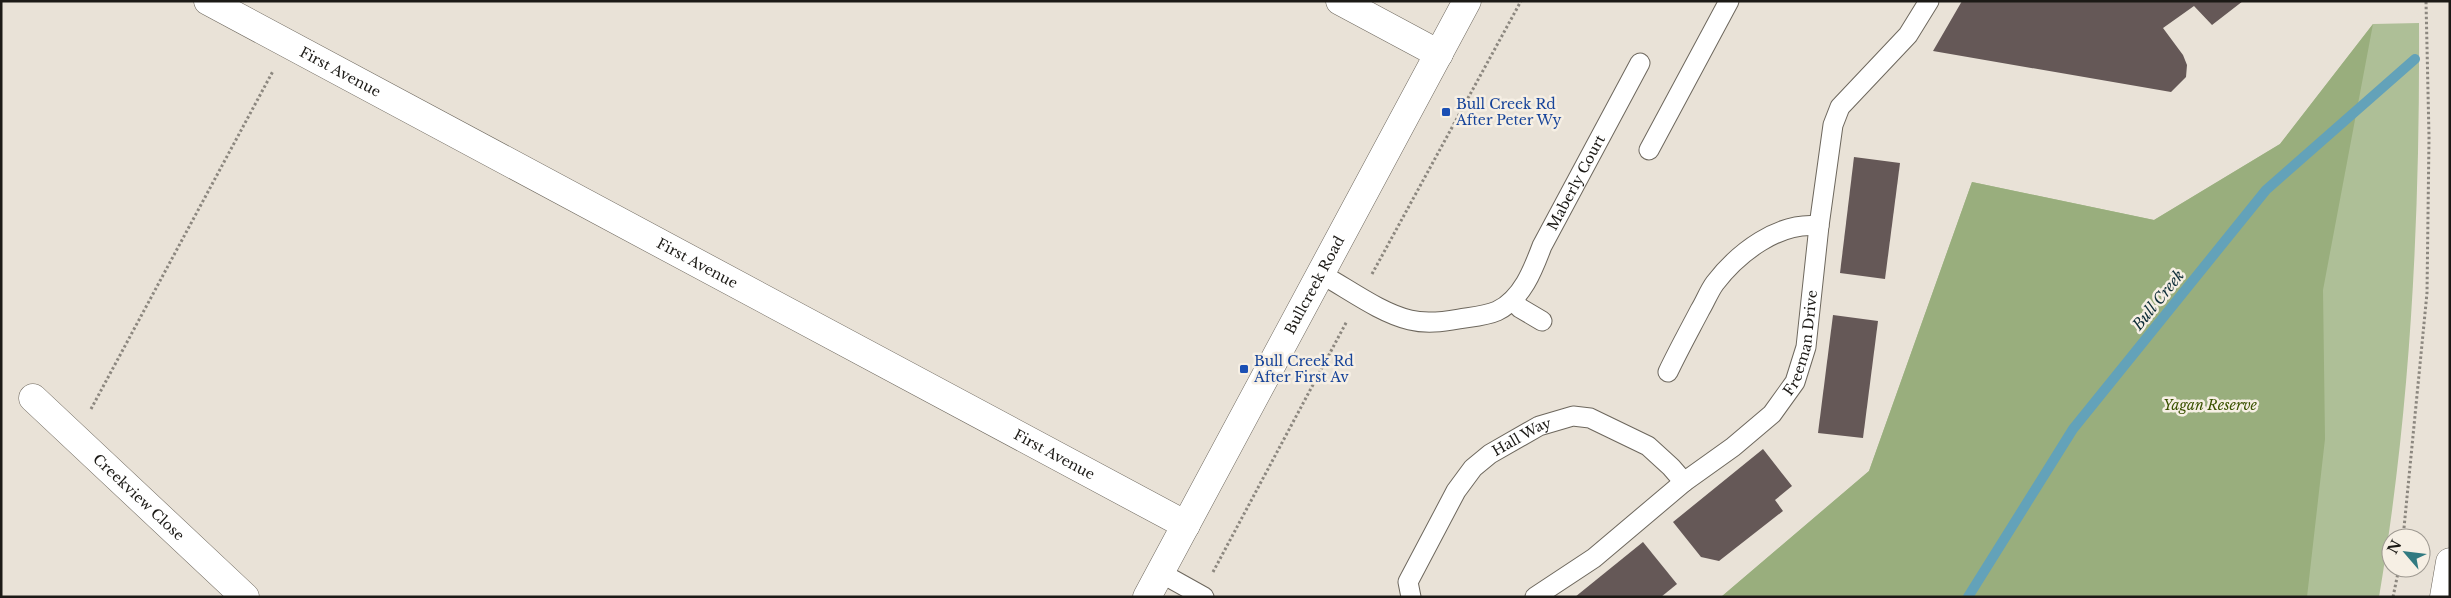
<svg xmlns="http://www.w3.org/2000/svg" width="2451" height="598" viewBox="0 0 2451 598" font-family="'Libre Baskerville',serif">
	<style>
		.green { fill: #aebf97 }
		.forest { fill: #99ae7d }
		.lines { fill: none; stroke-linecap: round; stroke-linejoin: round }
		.stream { stroke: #63a2b9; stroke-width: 10 }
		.building { fill: #655857 }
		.lane-casing { stroke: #6d675d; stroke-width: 21 }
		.street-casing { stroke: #6d675d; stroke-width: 29 }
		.secondary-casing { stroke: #6d675d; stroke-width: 29 }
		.highway-casing { stroke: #6d675d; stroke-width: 29 }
		.path { stroke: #8c877f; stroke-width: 3; stroke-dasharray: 2.5 2.5; stroke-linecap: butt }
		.lane { stroke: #fff; stroke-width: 19 }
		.street { stroke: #fff; stroke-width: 28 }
		.secondary { stroke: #fff; stroke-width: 28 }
		.highway { stroke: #fff; stroke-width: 28 }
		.transit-dot { fill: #1a4fb4; stroke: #f6efe4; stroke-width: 2 }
		.labels { text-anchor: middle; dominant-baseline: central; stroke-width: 5; stroke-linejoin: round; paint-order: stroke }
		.street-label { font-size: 14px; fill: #1c1a16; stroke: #f6efe4 }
		.transit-label { font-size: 14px; fill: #164399; stroke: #f6efe4; text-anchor: start }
		.park-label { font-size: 14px; font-style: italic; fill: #3a5201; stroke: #f6efe4 }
		.water-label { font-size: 15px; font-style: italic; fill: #0f2e39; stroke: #f6efe4 }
	</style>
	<rect width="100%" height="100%" fill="#e9e2d7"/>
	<path class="green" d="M 2419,23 C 2420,215 2411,407 2379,597 L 1721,597 L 1869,471 L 1972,182 L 2154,220 L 2280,144 L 2373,24 Z"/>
	<polygon class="forest" points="2373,24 2323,290 2325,439 2307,597 1721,597 1869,471 1972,182 2154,220 2280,144"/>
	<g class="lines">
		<polyline class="stream" points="1968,597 2073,429 2266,190 2415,59"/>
	</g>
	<g class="building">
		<polygon points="1962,1 2243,1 2212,25 2194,6 2163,28 2183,55 2187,65 2186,77 2171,92 1933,51"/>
		<polygon points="1854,157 1900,163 1885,279 1840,273"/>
		<polygon points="1833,315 1878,321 1863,438 1818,433"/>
		<polygon points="1763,449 1792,486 1775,500 1783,511 1719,561 1701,557 1673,522"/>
		<polygon points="1643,542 1677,584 1661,597 1575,597"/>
	</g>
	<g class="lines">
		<defs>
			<g id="lane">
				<polyline points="1649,150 1729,1"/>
				<path id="s1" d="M 1321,274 C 1347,288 1380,313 1410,320 C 1426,324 1442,322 1459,319 C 1471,317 1486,316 1497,311 C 1522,299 1533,270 1542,246 L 1640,63"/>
				<polyline points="1513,300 1520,308 1542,321"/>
				<path d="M 1668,372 C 1678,351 1689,331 1700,310 C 1705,302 1709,291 1715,283 C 1738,253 1779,221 1819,226"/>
				<polyline points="1161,573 1204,597"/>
				<path id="s2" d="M 1411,597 L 1408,582 L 1456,491 L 1473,468 L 1490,454 L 1539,426 L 1573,416 L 1590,418 L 1648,446 L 1671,467 L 1684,482"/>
				<path id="s3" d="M 1535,597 L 1594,558 L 1684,482 L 1733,447 L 1772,414 L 1795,382 L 1806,347 L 1819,226 L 1833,125 L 1840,107 L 1908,35 L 1929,1"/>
			</g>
			<g id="street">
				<path id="s4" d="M 208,1 L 1186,525"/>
				<polyline points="1340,1 1439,54"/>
				<path id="s5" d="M 33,398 L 245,597"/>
			</g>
			<g id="secondary">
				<path id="s6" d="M 1147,597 L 1467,1"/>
			</g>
			<polyline id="highway" points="2444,597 2450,562"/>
		</defs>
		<use href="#lane" class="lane-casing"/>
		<use href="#street" class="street-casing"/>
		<use href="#secondary" class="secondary-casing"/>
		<use href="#highway" class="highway-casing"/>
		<g class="path">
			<polyline points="1372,274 1521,1"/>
			<polyline points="91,409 273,71"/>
			<polyline points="2403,538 2427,293 2429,137 2426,1"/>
			<polyline points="1213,572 1347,321"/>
			<polyline points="2393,597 2399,568"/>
		</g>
		<use href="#lane" class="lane"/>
		<use href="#street" class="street"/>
		<use href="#secondary" class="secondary"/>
		<use href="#highway" class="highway"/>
	</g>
	<g class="transit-dot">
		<rect x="1441" y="107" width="10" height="10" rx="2.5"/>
		<rect x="1239" y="364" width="10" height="10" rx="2.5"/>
	</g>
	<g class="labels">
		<g class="street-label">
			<text stroke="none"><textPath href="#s4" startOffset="150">First Avenue</textPath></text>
			<text stroke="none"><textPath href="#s1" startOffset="342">Maberly Court</textPath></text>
			<text stroke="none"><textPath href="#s4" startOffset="555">First Avenue</textPath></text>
			<text stroke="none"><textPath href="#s6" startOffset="354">Bullcreek Road</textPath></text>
			<text stroke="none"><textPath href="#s3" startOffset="379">Freeman Drive</textPath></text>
			<text stroke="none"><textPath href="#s2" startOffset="205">Hall Way</textPath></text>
			<text stroke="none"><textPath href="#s4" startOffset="960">First Avenue</textPath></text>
			<text stroke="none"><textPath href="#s5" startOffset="145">Creekview Close</textPath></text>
		</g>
		<g class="transit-label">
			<text x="1456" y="104">Bull Creek Rd<tspan x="1456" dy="16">After Peter Wy</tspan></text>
			<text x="1254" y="361">Bull Creek Rd<tspan x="1254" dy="16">After First Av</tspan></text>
		</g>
		<g class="park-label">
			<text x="2210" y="405">Yagan Reserve</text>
		</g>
		<g class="water-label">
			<text transform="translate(2158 300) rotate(-51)">Bull Creek</text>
		</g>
	</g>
	<rect width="2451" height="598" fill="none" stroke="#1c1a16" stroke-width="5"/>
	<g transform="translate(2406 553) rotate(298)"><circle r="24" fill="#f6efe4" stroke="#9f9a92"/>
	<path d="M0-4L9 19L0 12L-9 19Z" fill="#317a81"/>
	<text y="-8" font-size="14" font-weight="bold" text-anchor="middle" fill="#1c1a16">N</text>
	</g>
</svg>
